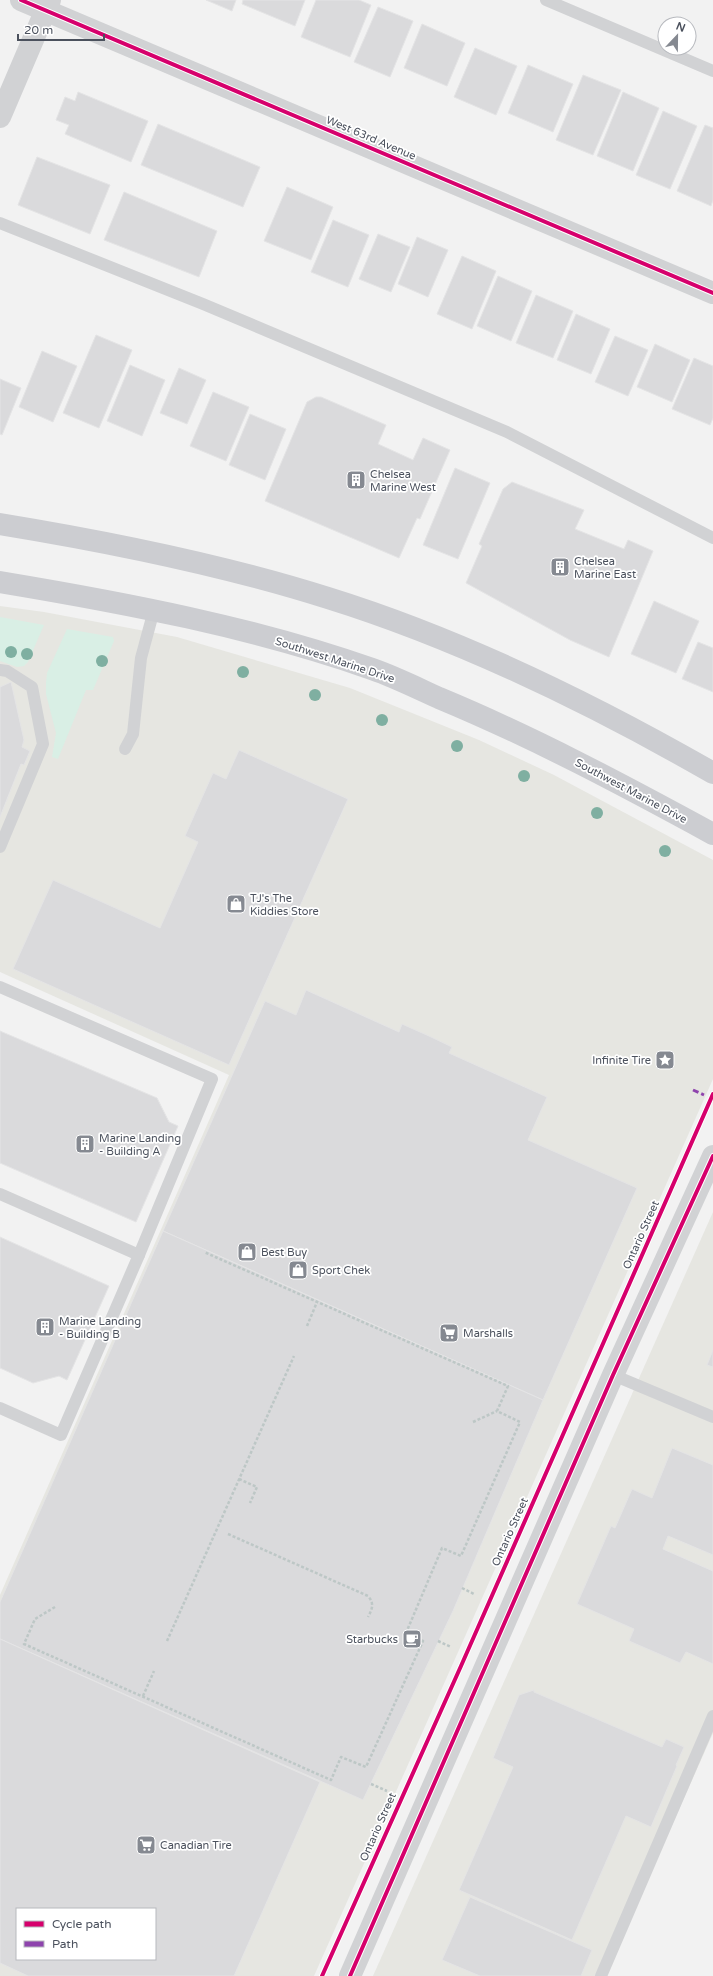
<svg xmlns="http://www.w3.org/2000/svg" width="713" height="1976" viewBox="0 0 713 1976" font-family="'Varela Round',sans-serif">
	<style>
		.commercial { fill: #e6e6e1; fill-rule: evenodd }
		.green { fill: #d9efe5 }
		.building { fill: #dadadc; stroke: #e4e4e5; fill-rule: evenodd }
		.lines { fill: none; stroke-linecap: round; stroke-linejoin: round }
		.path { stroke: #bdc7c6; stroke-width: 2.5; stroke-dasharray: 3 2; stroke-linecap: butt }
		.service { stroke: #d1d2d4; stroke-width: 12 }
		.minor { stroke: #d1d2d4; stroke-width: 22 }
		.primary { stroke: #cccdd1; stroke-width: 22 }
		.quiet { stroke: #8e44ad; stroke-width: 3; stroke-dasharray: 6 3; stroke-linecap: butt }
		.cycleway-casing { stroke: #fff; stroke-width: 6 }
		.cycleway { stroke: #d6006c; stroke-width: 4 }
		.tree { fill: #7fafa1 }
		.labels { text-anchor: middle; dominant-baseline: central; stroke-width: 3.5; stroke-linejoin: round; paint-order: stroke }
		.street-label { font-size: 11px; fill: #4b515d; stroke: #fff }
		.poi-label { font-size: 11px; fill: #4b515d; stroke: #fff; text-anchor: start }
	</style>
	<rect width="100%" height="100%" fill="#f2f2f2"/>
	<g class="commercial">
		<path d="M 0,606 L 44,612 L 177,637 L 350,688 L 479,740 L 554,775 L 713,860 L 713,1079 L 314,1976 L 0,1976 L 0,1595 L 229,1075 L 0,972 ZM 17,1909 L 155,1909 L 155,1959 L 17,1959 Z"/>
		<polygon points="713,1212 713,1733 605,1976 373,1976"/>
	</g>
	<g class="green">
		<polygon points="0,617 44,625 28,662 24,666 17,667 0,661"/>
		<polygon points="67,629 113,637 114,641 93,690 86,690 58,759 52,757 56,733 46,694 46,683 47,673"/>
	</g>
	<g class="building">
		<polygon points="206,0 236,0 232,11"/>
		<polygon points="243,0 305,0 295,26 242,4"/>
		<polygon points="316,0 359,0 371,5 350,57 301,37"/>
		<polygon points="378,7 413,21 390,77 354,62"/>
		<polygon points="422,24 465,43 447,86 404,68"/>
		<polygon points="475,48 517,66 496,115 454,97"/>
		<polygon points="528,65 573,84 553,132 508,113"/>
		<polygon points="583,75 621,90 593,155 556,140"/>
		<polygon points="78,92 148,121 131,162 65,134 69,125 56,120 65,97 75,101"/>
		<polygon points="623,92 659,108 633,171 597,156"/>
		<polygon points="663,111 697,126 670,189 636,175"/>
		<polygon points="158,124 260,167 243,207 141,165"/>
		<polygon points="705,125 713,128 713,200 711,206 677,191"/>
		<polygon points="37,157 110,185 90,234 18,205"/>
		<polygon points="287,187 333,207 311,260 264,241"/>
		<polygon points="124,192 217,231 199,277 104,240"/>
		<polygon points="333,220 369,235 348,287 311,272"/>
		<polygon points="378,234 410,247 391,292 359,279"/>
		<polygon points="417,237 448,250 428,297 398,284"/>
		<polygon points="462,256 496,271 472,329 437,314"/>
		<polygon points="498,276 532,291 511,341 477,326"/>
		<polygon points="536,295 573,311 553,358 516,343"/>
		<polygon points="576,314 610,329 591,374 557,360"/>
		<polygon points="96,335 132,350 99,428 63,413"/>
		<polygon points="615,336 648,350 628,396 595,382"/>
		<polygon points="655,344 690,360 672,402 637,387"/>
		<polygon points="42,351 77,366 53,422 19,407"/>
		<polygon points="694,358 713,366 713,418 710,425 672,409"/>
		<polygon points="130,365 165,380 142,436 107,421"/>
		<polygon points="179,368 206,380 187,424 160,413"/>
		<polygon points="0,379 21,388 2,435 0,434"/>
		<polygon points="213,392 249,407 226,461 190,446"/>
		<polygon points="316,397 321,397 386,425 378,444 413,460 423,438 450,450 420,519 417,518 399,558 265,501 307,402"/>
		<polygon points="250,414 286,429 265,480 229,465"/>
		<polygon points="455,468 490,483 458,559 423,545"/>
		<polygon points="512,482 584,510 575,529 624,549 628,540 653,551 609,657 570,640 466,583 482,546 479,544 503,489"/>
		<polygon points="654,601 699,621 676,673 631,654"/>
		<polygon points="698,642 713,648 713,692 682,679"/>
		<polygon points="11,682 24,740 22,747 30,751 24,765 21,764 0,817 0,687"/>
		<polygon points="239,750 348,799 229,1065 13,969 53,880 160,928 198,842 185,836 213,773 226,779"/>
		<polygon points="306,990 399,1032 402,1024 429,1036 452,1047 449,1053 547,1097 528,1140 637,1188 543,1400 163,1231 265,1001 296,1015"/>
		<polygon points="0,1031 157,1098 169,1122 178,1126 136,1222 0,1163"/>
		<polygon points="163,1231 543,1400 453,1611 363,1800 0,1639 0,1602"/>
		<polygon points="0,1237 109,1286 67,1380 59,1376 33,1383 0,1368"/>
		<polygon points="713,1350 713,1367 707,1365"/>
		<polygon points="672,1448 713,1465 713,1555 668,1536 663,1549 713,1571 713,1664 686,1652 680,1663 629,1641 634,1629 577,1604 611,1526 615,1528 632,1489 652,1498"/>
		<path d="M 0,1639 L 320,1782 L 234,1976 L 28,1976 L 0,1963 ZM 17,1909 L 155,1909 L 155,1959 L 17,1959 Z"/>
		<polygon points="534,1690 534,1692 662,1747 666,1739 684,1747 676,1765 677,1766 651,1827 626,1816 572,1940 459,1890 513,1767 493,1758 519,1695"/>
		<polygon points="470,1897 592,1950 581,1976 480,1976 442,1960"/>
	</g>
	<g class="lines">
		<g class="path">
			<polyline points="307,1326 317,1302"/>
			<polyline points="473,1422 497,1411"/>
			<polyline points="239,1479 257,1487 250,1503"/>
			<path d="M 228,1534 L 368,1596 C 374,1603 373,1608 368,1617"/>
			<polyline points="462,1588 474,1594"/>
			<polyline points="55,1607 35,1619 24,1644 331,1780 341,1757 366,1767 423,1641 406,1633 442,1548 461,1556 520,1422 497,1411 508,1386 204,1252"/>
			<polyline points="167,1641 294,1356"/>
			<polyline points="438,1641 451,1647"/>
			<polyline points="143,1696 154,1671"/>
			<polyline points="371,1784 387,1791"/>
		</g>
		<g class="service">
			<polyline points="546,0 713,71"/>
			<polyline points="0,223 203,304 507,432 713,538"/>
			<polyline points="0,670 7,671 32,687 43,744 0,847"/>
			<polyline points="125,749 133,734 141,658 154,610"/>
			<polyline points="0,987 212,1079 139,1255"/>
			<polyline points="0,1194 139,1255 61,1435 0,1408"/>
			<polyline points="613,1375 713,1417"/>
			<polyline points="601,1976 713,1716"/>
		</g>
		<g class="minor">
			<polyline points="21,0 713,293"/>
			<polyline points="0,117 50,0"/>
			<polyline points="350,1976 613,1375 713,1156"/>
		</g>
		<g class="primary">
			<path d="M 0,524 C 110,542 221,564 328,598 C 463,640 591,703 713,773"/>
			<path d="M 0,582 C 126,603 252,627 372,669 C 395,677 417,688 439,698 C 533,737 623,785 713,834"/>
		</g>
		<polyline class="quiet" points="693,1090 704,1095"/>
		<defs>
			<g id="cycleway">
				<polyline points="21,0 713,293"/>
				<polyline points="322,1976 461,1666 713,1094"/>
				<polyline points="350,1976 613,1375 713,1156"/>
			</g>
		</defs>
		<use href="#cycleway" class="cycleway-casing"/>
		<use href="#cycleway" class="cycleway"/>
	</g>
	<g class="tree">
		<circle cx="11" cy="652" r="6"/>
		<circle cx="27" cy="654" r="6"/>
		<circle cx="102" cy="661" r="6"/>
		<circle cx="243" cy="672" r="6"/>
		<circle cx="315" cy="695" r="6"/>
		<circle cx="382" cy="720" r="6"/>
		<circle cx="457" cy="746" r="6"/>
		<circle cx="524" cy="776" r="6"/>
		<circle cx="597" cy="813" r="6"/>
		<circle cx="665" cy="851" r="6"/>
	</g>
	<defs>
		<symbol id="building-square" viewBox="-11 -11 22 22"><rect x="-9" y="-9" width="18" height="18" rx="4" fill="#858991" stroke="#fff"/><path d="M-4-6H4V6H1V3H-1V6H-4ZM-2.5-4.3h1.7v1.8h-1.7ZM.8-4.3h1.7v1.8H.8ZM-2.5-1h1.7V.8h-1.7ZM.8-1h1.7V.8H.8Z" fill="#fff"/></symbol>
		<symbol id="shop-square" viewBox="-11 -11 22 22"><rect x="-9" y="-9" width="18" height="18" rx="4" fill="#858991" stroke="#fff"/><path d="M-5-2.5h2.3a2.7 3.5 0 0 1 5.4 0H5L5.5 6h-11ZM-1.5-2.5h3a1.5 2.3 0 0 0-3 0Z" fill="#fff"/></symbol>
		<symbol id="sight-square" viewBox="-11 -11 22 22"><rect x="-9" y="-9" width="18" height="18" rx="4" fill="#858991" stroke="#fff"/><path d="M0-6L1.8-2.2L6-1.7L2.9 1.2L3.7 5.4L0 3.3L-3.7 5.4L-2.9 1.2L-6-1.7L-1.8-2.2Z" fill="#fff"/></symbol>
		<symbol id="supermarket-square" viewBox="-11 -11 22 22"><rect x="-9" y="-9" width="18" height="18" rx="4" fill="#858991" stroke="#fff"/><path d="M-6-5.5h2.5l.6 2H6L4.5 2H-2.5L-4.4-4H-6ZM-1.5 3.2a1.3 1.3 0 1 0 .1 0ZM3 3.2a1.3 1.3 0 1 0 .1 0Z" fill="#fff"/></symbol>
		<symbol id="cafe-square" viewBox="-11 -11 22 22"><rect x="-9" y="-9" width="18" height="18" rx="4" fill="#858991" stroke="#fff"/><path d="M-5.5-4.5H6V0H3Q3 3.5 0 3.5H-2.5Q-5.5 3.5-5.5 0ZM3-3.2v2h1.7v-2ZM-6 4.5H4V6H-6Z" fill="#fff"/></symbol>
	</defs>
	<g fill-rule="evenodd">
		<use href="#building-square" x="345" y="469" width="22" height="22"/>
		<use href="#building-square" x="549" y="556" width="22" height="22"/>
		<use href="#shop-square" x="225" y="893" width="22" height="22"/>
		<use href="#sight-square" x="654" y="1049" width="22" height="22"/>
		<use href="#building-square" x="74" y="1133" width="22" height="22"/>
		<use href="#shop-square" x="236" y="1241" width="22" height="22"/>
		<use href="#shop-square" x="287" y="1259" width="22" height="22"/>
		<use href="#building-square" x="34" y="1316" width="22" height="22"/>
		<use href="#supermarket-square" x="438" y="1322" width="22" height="22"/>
		<use href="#cafe-square" x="401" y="1628" width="22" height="22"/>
		<use href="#supermarket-square" x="135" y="1834" width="22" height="22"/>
	</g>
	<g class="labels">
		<g class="street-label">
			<text transform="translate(371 138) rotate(23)">West 63rd Avenue</text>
			<text transform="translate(335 660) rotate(18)">Southwest Marine Drive</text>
			<text transform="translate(631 791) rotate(28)">Southwest Marine Drive</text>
			<text transform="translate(641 1235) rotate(-66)">Ontario Street</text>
			<text transform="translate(510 1532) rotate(-66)">Ontario Street</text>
			<text transform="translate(378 1827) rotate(-66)">Ontario Street</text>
		</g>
		<g class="poi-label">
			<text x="370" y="474">Chelsea<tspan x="370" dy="13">Marine West</tspan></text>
			<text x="574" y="561">Chelsea<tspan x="574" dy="13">Marine East</tspan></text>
			<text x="250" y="898">TJ's The<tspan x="250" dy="13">Kiddies Store</tspan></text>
			<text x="651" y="1060" text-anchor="end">Infinite Tire</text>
			<text x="99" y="1138">Marine Landing<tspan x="99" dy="13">- Building A</tspan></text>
			<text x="261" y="1252">Best Buy</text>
			<text x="312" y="1270">Sport Chek</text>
			<text x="59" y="1321">Marine Landing<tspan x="59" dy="13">- Building B</tspan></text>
			<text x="463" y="1333">Marshalls</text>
			<text x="398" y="1639" text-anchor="end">Starbucks</text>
			<text x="160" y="1845">Canadian Tire</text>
		</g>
	</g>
	<rect x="16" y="1908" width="140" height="52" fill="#ffffff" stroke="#b7b9be"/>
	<rect x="24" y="1921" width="20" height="6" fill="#d6006c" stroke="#b7b9be"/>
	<text x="52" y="1928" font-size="12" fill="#4b515d">Cycle path</text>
	<rect x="24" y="1941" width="20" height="6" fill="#8e44ad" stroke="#b7b9be"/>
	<text x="52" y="1948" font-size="12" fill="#4b515d">Path</text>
	<g transform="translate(677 36) rotate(22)"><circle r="19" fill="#ffffff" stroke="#b7b9be"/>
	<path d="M0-3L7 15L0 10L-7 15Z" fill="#858991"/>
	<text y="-6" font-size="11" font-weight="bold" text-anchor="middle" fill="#4b515d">N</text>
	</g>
	<path d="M18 34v6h86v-6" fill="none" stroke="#4b515d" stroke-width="2"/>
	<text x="24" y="34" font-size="12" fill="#4b515d" stroke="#ffffff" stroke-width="3" paint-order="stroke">20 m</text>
</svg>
